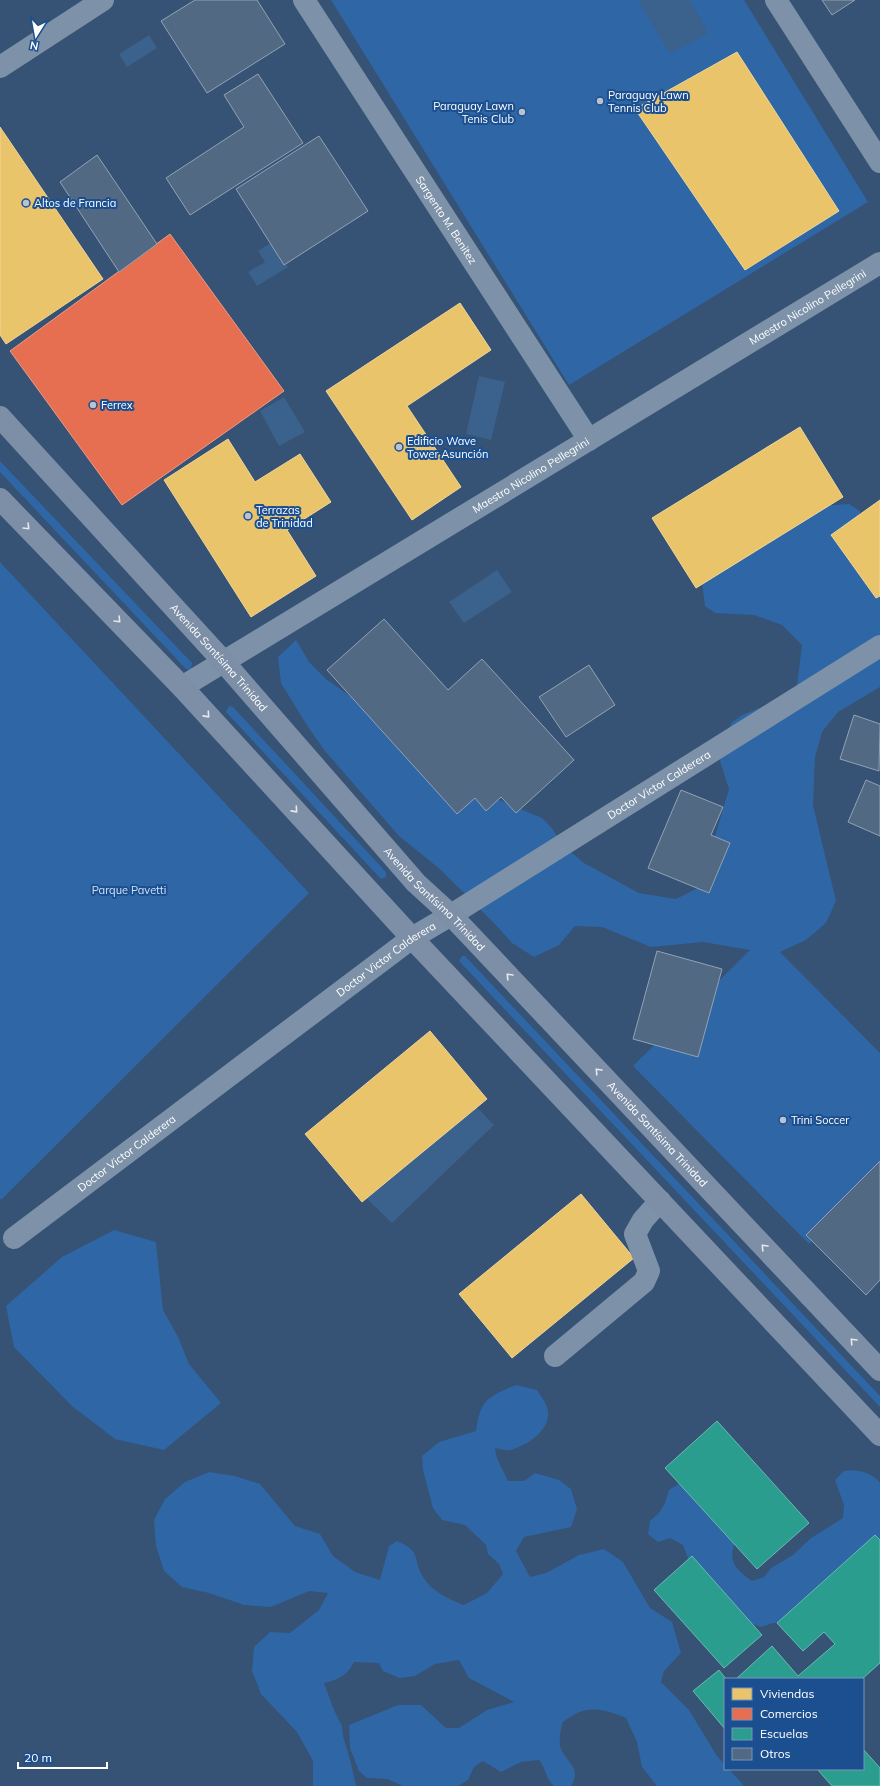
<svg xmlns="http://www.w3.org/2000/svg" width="880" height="1786" viewBox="0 0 880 1786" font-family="Mulish,sans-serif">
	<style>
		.green { fill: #2f66a5 }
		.water { fill: #3b618d }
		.homes { fill: #e9c46a; stroke: #f0d697 }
		.shops { fill: #e76f51; stroke: #ee9a85 }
		.schools { fill: #2a9d8f; stroke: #6abab1 }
		.building { fill: #526984; stroke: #92a2b6 }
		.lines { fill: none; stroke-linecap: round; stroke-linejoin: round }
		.minor { stroke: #7d92a8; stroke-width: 22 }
		.major { stroke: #7d8ea7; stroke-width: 22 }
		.oneway { stroke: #e5e8ed }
		.poi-dot { fill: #b9c2ce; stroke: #1b4f8f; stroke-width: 1.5 }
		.labels { text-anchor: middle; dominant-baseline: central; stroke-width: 4; stroke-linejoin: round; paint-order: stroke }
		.poi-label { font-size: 11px; fill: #fff; stroke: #1b4f8f; text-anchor: start }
		.street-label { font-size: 11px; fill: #fff; stroke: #1b4f8f }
		.park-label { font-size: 11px; fill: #cfe3fa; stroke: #1b4f8f }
	</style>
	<rect width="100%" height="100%" fill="#365274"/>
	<g class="green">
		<polygon points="331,0 744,0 868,202 569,385"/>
		<polygon points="0,461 192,663 191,670 186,669 0,472"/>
		<polygon points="849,504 860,511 862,550 880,580 880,687 838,712 822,732 815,757 813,805 836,901 826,923 806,940 780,952 880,1053 880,1174 809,1244 633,1066 750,950 703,942 651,947 602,927 575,926 559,945 534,957 512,943 494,923 441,870 399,836 325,751 308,727 281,683 278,657 296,640 309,662 326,679 378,716 400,739 499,800 542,818 551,827 565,847 584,863 639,893 676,899 698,888 703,877 729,789 720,761 731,723 742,715 790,696 797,686 802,645 782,625 754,615 715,613 705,606 698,553 799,507"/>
		<polygon points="0,562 309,893 1,1200 0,1198"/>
		<polygon points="229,706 233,707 386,872 386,877 382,879 380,878 226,712"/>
		<polygon points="462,956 465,956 880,1396 880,1407 459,961"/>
		<polygon points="114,1230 156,1242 163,1310 178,1337 189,1364 221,1403 164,1450 115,1439 72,1406 14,1347 6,1306 62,1257"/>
		<path d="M 516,1385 L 537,1390 C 540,1395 545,1401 547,1407 C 554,1428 528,1446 510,1450 C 506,1451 500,1449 495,1448 C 496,1461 503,1469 508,1481 L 524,1481 L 535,1473 L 559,1480 L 571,1489 L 577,1509 L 571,1527 L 524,1537 L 516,1551 L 530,1577 L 546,1573 L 579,1555 L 604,1549 L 623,1562 L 650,1608 L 672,1622 L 681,1653 L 664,1671 L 661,1682 L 689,1710 L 717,1756 L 725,1765 L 725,1769 L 729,1769 L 744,1786 L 657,1786 L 642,1767 L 637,1742 L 626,1718 C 600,1708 585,1704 562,1723 C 561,1731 558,1740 561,1749 C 567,1763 582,1768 571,1786 L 554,1786 C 545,1778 546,1768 539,1760 L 521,1762 L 501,1772 L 483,1761 L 474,1767 L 468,1780 L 458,1786 L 403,1786 L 387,1779 L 367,1778 L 359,1771 L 350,1748 L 349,1725 L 398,1705 L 421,1705 L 446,1728 L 459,1728 L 487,1710 L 514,1702 L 469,1678 L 459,1660 L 435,1664 L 415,1676 L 399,1678 L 383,1671 L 379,1663 L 354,1662 C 348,1675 338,1680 324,1683 L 334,1710 L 342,1726 L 343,1736 L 351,1763 L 356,1786 L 313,1786 L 313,1761 L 297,1732 L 261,1694 L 252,1671 L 254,1647 L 270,1632 L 290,1633 L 319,1610 L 328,1593 L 309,1591 L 271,1607 L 244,1605 L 209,1593 L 182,1587 L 164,1571 L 156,1546 L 154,1520 L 165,1499 L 185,1482 L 209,1472 L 235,1476 L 260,1484 L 295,1526 L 320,1534 L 333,1556 L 355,1572 L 380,1580 L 389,1546 L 397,1541 C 423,1552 412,1559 423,1577 C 432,1592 449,1599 464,1605 L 487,1593 L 503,1574 L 499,1564 L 488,1554 L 486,1545 L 465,1525 L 442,1520 L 433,1508 L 423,1470 L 422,1456 L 439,1442 L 476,1431 C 480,1400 488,1396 516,1385 Z"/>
		<path d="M 854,1470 C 864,1472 874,1474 880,1483 L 880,1550 L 799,1621 L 773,1623 L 760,1627 L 736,1617 L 697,1582 L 683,1545 L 670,1538 L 658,1542 L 648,1534 L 650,1521 L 659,1513 L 665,1503 L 669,1490 L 680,1483 L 736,1540 C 727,1561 735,1569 752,1581 L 764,1577 L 771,1568 L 793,1555 L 811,1538 L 843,1518 L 844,1505 L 835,1480 L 844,1471 Z"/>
	</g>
	<g class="water">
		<polygon points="638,0 690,0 708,33 670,54"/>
		<polygon points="149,35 157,48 127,67 119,54"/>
		<polygon points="272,242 288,267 257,286 248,272 265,262 258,251"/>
		<polygon points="479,376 505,382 491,440 466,434"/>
		<polygon points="284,397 305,432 279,446 260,411"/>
		<polygon points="497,570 512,592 464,623 449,602"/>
		<polygon points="469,1099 494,1125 392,1223 365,1197"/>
	</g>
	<g class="homes">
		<polygon points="737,52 839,211 745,270 635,109"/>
		<polygon points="0,127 103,279 6,344 0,335"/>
		<polygon points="460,303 491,350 407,406 461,487 412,520 326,391"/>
		<polygon points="800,427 843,497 696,588 652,518"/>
		<polygon points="228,439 255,482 300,454 331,502 287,530 316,576 251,617 164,480"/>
		<polygon points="880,500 880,596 876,598 831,535"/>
		<polygon points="430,1031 487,1099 362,1202 305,1134"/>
		<polygon points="581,1194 634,1258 512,1358 459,1294"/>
	</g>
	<polygon class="shops" points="170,234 284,391 122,505 10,351"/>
	<g class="schools">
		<polygon points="717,1421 809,1523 757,1569 665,1468"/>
		<polygon points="875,1535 880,1540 880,1663 862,1679 736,1679 772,1646 798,1676 835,1644 824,1632 803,1651 777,1623"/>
		<polygon points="692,1556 762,1635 724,1668 654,1590"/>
		<polygon points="719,1670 726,1679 725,1729 693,1691"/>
		<polygon points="863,1749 880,1768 880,1786 832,1786 817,1769 863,1769"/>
	</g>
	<g class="building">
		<polygon points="195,0 257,0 285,44 207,93 161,21"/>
		<polygon points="822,0 855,0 832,15"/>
		<polygon points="258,74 303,143 190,215 166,178 244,127 224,95"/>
		<polygon points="319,136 368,211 284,265 236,189"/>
		<polygon points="97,155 157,244 119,272 60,182"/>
		<polygon points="384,619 448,690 482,659 574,760 516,813 501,797 486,811 475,798 457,814 327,670"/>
		<polygon points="589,665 615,705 566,737 539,697"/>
		<polygon points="854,715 880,724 879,771 840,759"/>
		<polygon points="866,780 880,786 880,836 848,822"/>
		<polygon points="681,790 723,807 711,835 730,843 709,893 648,868"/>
		<polygon points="657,951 722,969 698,1057 633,1039"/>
		<polygon points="880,1161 880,1280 866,1295 806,1235"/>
	</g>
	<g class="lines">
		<g class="minor">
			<path id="s1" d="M 304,0 L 589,440"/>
			<polyline points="776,0 880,162"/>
			<polyline points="0,67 103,0"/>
			<path id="s2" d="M 182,687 L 880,263"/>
			<path id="s3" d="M 14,1238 L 412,938 L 451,915 L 880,646"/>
			<polyline points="555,1356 644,1282 649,1271 635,1234 643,1220 660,1201"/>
		</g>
		<g class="major">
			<path id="s4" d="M 0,417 L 223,661 L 416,883 L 451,915 L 880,1370"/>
			<polyline points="0,499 182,687 412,938 880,1435"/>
		</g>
	</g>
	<defs><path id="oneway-chevron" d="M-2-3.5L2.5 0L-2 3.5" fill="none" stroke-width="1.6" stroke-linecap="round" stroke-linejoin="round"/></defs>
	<g class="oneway">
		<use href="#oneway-chevron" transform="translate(27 527) rotate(46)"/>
		<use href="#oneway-chevron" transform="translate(118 620) rotate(46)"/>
		<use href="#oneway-chevron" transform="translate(207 715) rotate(48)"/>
		<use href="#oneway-chevron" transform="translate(295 810) rotate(48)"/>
		<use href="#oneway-chevron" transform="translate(509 976) rotate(-133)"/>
		<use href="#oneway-chevron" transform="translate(598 1071) rotate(-133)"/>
		<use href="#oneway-chevron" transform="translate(764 1247) rotate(-133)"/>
		<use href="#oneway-chevron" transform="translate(853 1341) rotate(-133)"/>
	</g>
	<g class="poi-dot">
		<circle cx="600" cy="101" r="4"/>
		<circle cx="522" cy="112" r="4"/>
		<circle cx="26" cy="203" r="4"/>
		<circle cx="93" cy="405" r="4"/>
		<circle cx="399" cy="447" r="4"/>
		<circle cx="248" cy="516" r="4"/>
		<circle cx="783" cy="1120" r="4"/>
	</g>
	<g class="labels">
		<g class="poi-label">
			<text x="608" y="95">Paraguay Lawn<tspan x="608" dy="13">Tennis Club</tspan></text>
			<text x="514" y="106" text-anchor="end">Paraguay Lawn<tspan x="514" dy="13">Tenis Club</tspan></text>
			<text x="34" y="203">Altos de Francia</text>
			<text x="101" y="405">Ferrex</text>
			<text x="407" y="441">Edificio Wave<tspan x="407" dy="13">Tower Asunción</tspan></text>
			<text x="256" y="510">Terrazas<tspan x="256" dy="13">de Trinidad</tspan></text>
			<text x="791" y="1120">Trini Soccer</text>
		</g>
		<g class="street-label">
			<text stroke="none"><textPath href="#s1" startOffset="262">Sargento M. Benitez</textPath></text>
			<text stroke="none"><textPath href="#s2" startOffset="732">Maestro Nicolino Pellegrini</textPath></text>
			<text stroke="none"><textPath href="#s2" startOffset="408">Maestro Nicolino Pellegrini</textPath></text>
			<text stroke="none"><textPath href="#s4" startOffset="325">Avenida Santísima Trinidad</textPath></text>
			<text stroke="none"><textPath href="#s3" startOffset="789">Doctor Victor Calderera</textPath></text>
			<text stroke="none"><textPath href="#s4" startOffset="649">Avenida Santísima Trinidad</textPath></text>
			<text stroke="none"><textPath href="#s3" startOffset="465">Doctor Victor Calderera</textPath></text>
			<text stroke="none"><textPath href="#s4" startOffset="973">Avenida Santísima Trinidad</textPath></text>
			<text stroke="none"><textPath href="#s3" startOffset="141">Doctor Victor Calderera</textPath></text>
		</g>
		<g class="park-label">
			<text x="129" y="890">Parque Pavetti</text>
		</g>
	</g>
	<rect x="724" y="1678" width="140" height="92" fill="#1b4f8f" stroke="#7695bc"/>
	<rect x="732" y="1688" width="20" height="12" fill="#e9c46a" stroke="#7695bc"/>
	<text x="760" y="1698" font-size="12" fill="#ffffff">Viviendas</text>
	<rect x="732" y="1708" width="20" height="12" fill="#e76f51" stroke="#7695bc"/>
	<text x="760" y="1718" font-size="12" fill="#ffffff">Comercios</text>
	<rect x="732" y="1728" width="20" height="12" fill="#2a9d8f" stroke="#7695bc"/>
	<text x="760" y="1738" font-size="12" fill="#ffffff">Escuelas</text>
	<rect x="732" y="1748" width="20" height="12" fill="#526984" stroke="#7695bc"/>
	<text x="760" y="1758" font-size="12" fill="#ffffff">Otros</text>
	<g transform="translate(36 36) rotate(191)" stroke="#1b4f8f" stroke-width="3" paint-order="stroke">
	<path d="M0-3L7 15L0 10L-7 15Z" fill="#ffffff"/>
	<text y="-6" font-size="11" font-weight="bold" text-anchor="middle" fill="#ffffff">N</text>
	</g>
	<path d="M18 1762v6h89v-6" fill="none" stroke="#ffffff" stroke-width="2"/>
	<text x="24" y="1762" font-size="12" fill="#ffffff" stroke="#1b4f8f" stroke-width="3" paint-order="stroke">20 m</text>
</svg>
